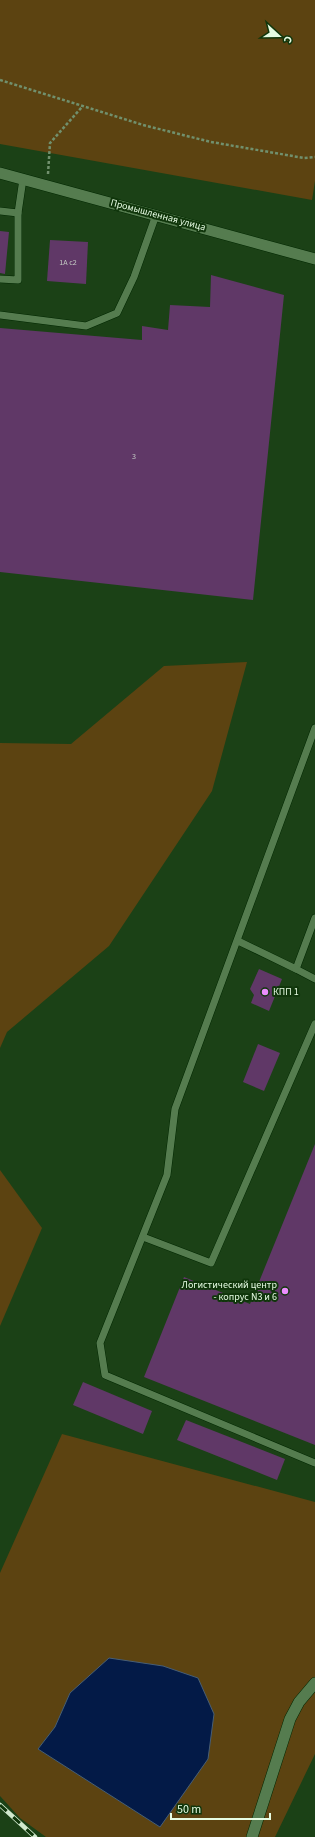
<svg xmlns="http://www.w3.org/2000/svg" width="315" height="1837" viewBox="0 0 315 1837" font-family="'Source Sans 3',sans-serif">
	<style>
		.green { fill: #5c4311; fill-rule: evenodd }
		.water { fill: #031a47; stroke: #475e76 }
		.building { fill: #603867 }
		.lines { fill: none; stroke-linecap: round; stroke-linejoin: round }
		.service-casing { stroke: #012700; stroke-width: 8 }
		.minor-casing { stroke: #012700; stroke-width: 12 }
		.path { stroke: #71906d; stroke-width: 2.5; stroke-dasharray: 3 2; stroke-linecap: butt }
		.service { stroke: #557c4f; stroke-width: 7 }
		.minor { stroke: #557c4f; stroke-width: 11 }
		.rail-casing { stroke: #d1e9ce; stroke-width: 4.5 }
		.rail { stroke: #10360b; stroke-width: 3; stroke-dasharray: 9; stroke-linecap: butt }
		.poi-dot { fill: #eb8dfc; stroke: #10360b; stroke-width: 1.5 }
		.labels { text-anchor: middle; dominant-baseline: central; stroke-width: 4; stroke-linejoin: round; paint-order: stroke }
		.number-label { font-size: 8px; fill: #c4cbc4 }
		.street-label { font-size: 10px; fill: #e6fce3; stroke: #10360b }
		.poi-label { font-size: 10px; fill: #e6fce3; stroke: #10360b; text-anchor: start }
	</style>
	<rect width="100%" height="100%" fill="#1b4116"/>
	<g class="green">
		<polygon points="0,0 315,0 315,181 312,200 0,144"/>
		<polygon points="247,662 212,791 109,946 7,1032 0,1048 0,743 71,744 164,666"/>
		<polygon points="0,1170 42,1228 0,1326"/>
		<path d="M 62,1434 L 315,1502 L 315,1754 L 275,1837 L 46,1837 L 20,1818 L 0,1796 L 0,1573 ZM 70,1693 L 160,1827 L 38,1749 L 55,1727 Z"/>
	</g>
	<polygon class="water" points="109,1658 163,1666 198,1678 214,1714 208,1759 160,1827 38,1749 55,1727 70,1693"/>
	<g class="building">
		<polygon points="0,231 9,232 5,274 0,273"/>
		<polygon points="50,240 88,242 86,284 47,281"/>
		<polygon points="211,275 284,295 253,600 0,572 0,328 142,340 142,326 168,330 170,305 210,307"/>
		<polygon points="259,969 282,979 269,1011 251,1003 254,995 250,989"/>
		<polygon points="258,1044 280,1053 264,1091 243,1082"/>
		<polygon points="315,1144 315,1445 144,1377 184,1277 250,1304"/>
		<polygon points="83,1382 152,1411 143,1434 73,1405"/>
		<polygon points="186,1420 285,1459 277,1480 177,1440"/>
	</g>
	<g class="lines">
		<defs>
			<g id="service">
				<polyline points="0,211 18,213"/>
				<polyline points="0,279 18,280 18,213 23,179"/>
				<polyline points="0,315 86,326 117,313 134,277 156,215"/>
				<polyline points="315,728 175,1109 167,1175 100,1343 105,1375 315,1463"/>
				<polyline points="238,941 296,969 315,918"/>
				<polyline points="296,969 315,979"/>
				<polyline points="143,1237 211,1263 315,1024"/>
			</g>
			<g id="minor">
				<polyline points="0,173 315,259"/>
				<polyline points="252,1837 290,1719 299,1702 315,1683"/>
			</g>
		</defs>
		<use href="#service" class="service-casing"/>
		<use href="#minor" class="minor-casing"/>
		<g class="path">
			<polyline points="0,80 143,125 211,142 304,158 315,157"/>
			<polyline points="48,174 50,143 82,107"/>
		</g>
		<use href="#service" class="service"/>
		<use href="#minor" class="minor"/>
		<defs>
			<polyline id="rail" points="0,1805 35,1837"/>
		</defs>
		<use href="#rail" class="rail-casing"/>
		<use href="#rail" class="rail"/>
	</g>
	<g class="poi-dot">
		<circle cx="265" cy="992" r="4"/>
		<circle cx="285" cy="1291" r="4"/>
	</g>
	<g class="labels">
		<g class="number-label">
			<text x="68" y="262">1А с2</text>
			<text x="134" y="456">3</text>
		</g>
		<g class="street-label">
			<text transform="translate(158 215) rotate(15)">Промышленная улица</text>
		</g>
		<g class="poi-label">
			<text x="273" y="992">КПП 1</text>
			<text x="277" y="1285" text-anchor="end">Логистический центр<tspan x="277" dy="12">- копрус N3 и 6</tspan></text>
		</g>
	</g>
	<g transform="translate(279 36) rotate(111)" stroke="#10360b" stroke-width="3" paint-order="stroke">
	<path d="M0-3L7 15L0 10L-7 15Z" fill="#e6fce3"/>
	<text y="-6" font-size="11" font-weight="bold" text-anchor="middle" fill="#e6fce3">С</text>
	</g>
	<path d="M171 1813v6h99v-6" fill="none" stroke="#e6fce3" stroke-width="2"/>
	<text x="177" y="1813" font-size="12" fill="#e6fce3" stroke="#10360b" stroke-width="3" paint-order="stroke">50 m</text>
</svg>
